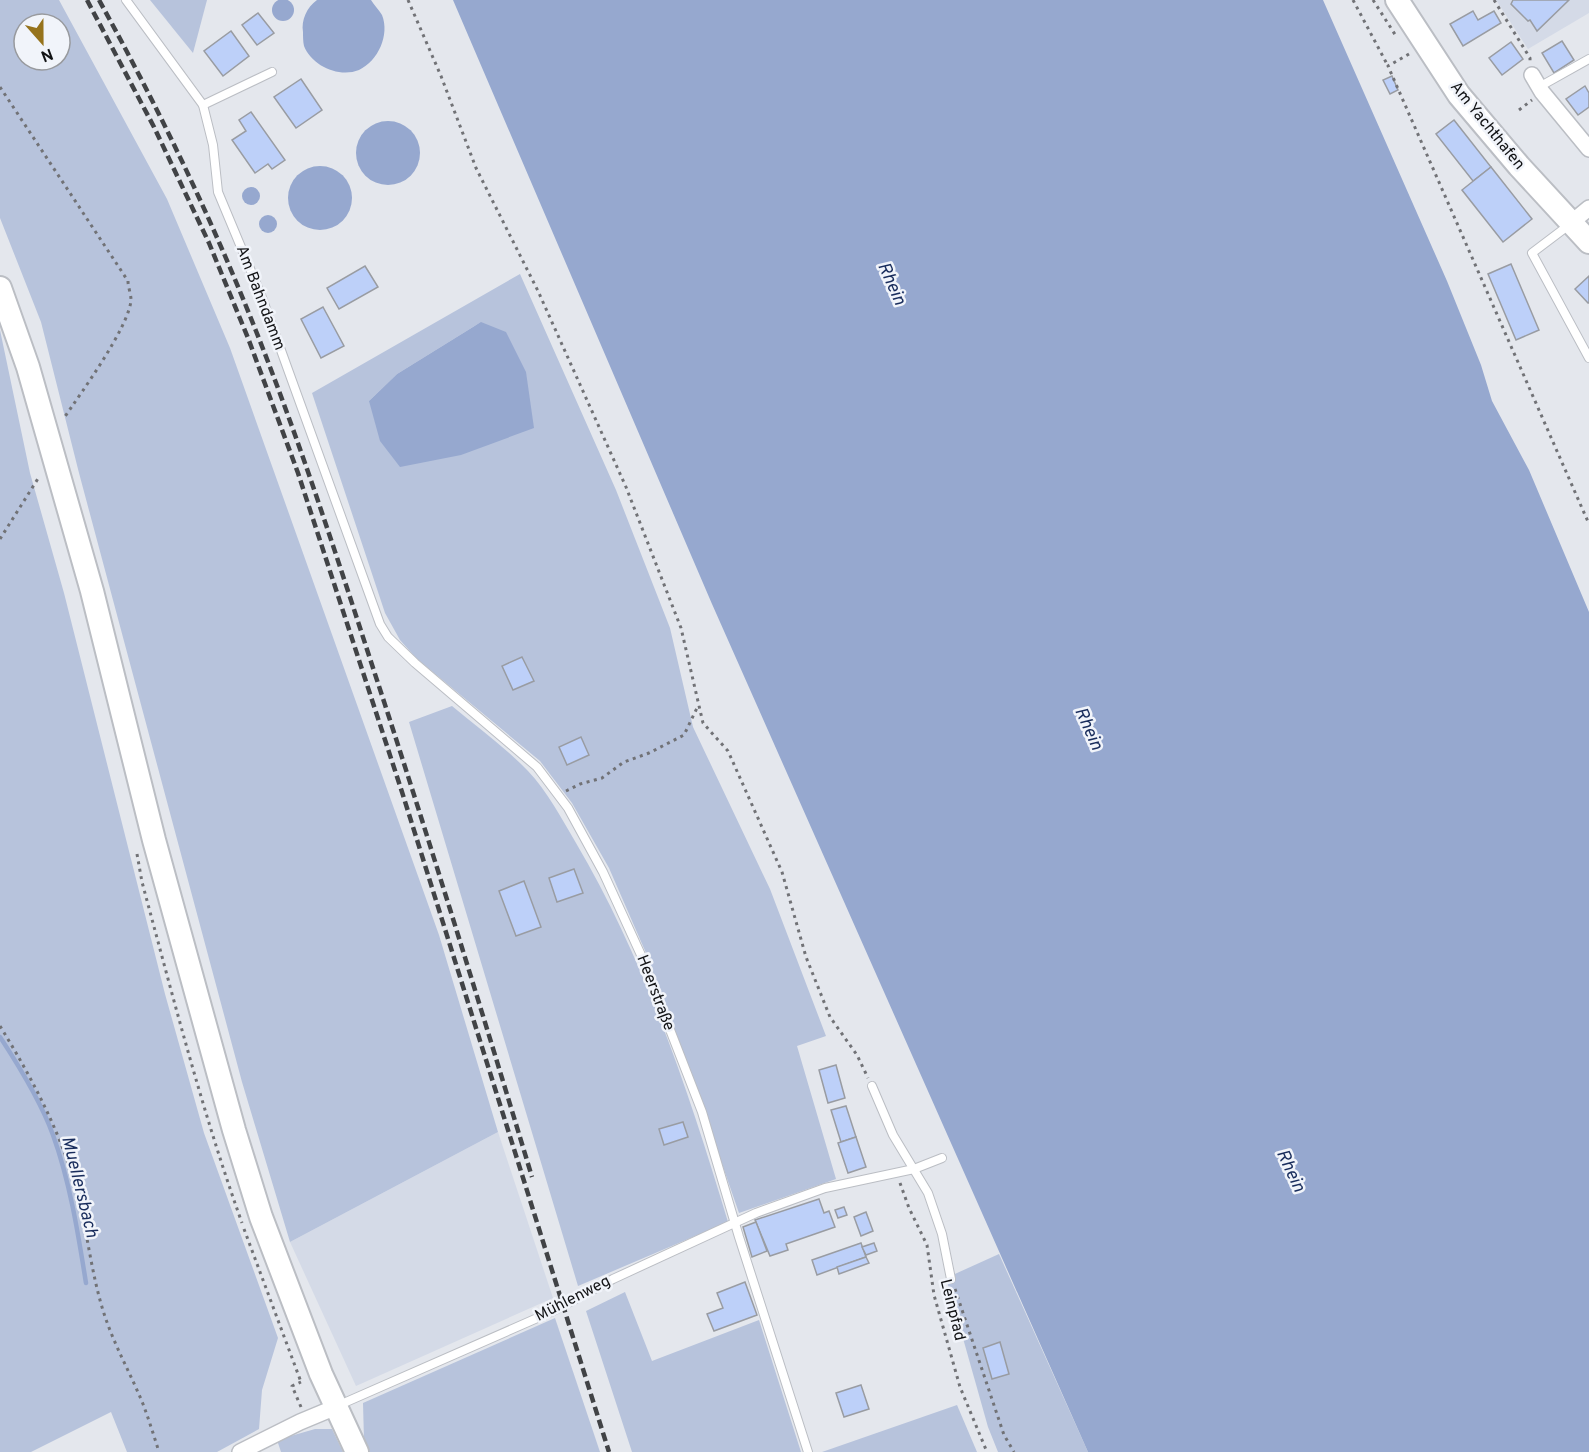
<svg xmlns="http://www.w3.org/2000/svg" width="1589" height="1452" viewBox="0 0 1589 1452" font-family="Overpass,sans-serif">
	<style>
		.built { fill: #d4dae7 }
		.green { fill: #b7c3dc; fill-rule: evenodd }
		.water { fill: #96a8cf }
		.lines { fill: none; stroke-linecap: round; stroke-linejoin: round }
		.stream { stroke: #96a8cf; stroke-width: 4.5 }
		.building { fill: #bdd0f9; stroke: #999ca2; stroke-width: 1.5 }
		.service-casing { stroke: #bbbec4; stroke-width: 10 }
		.minor-casing { stroke: #bbbec4; stroke-width: 18 }
		.primary-casing { stroke: #bbbec4; stroke-width: 26 }
		.path { stroke: #717276; stroke-width: 3; stroke-dasharray: 3 4.5; stroke-linecap: butt }
		.service { stroke: #fff; stroke-width: 8 }
		.minor { stroke: #fff; stroke-width: 15 }
		.primary { stroke: #fff; stroke-width: 22 }
		.rail { stroke: #414346; stroke-width: 4.5; stroke-dasharray: 9 4.5; stroke-linecap: butt }
		.labels { text-anchor: middle; dominant-baseline: central; stroke-width: 5; stroke-linejoin: round; paint-order: stroke }
		.street-label { font-size: 16px; fill: #121315; stroke: #f1f4fa }
		.water-label { font-size: 18px; font-style: italic; fill: #182c5c; stroke: #f1f4fa }
	</style>
	<rect width="100%" height="100%" fill="#e4e7ed"/>
	<g class="built">
		<polygon points="1496,0 1589,0 1589,13 1528,49"/>
		<polygon points="498,1132 553,1298 356,1386 290,1242"/>
	</g>
	<g class="green">
		<path d="M 0,0 L 59,0 L 167,199 L 230,348 L 439,935 L 498,1132 L 290,1242 L 242,1082 L 79,473 L 41,322 L 0,218 ZM 24,24 L 60,24 L 60,60 L 24,60 Z"/>
		<polygon points="150,0 207,0 193,53"/>
		<path d="M 520,274 L 616,490 L 670,628 L 693,727 L 770,889 L 826,1036 L 797,1046 L 836,1179 L 739,1213 L 703,1109 L 646,953 L 609,868 L 572,803 L 540,761 L 416,658 L 400,640 L 385,613 L 312,393 ZM 481,322 L 369,401 L 397,374 Z"/>
		<polygon points="0,330 30,473 64,593 165,994 204,1133 278,1338 262,1390 259,1429 217,1452 127,1452 111,1412 31,1452 0,1452"/>
		<path d="M 452,706 C 477,727 505,747 528,771 C 547,791 562,819 576,843 C 645,960 689,1092 728,1222 L 578,1286 L 409,722 Z"/>
		<polygon points="999,1254 1088,1452 998,1452 988,1427 946,1278"/>
		<polygon points="625,1292 652,1361 759,1320 801,1452 632,1452 586,1311"/>
		<polygon points="555,1318 600,1452 370,1452 364,1440 363,1403"/>
		<polygon points="957,1405 977,1452 822,1452"/>
		<polygon points="315,1429 332,1429 343,1452 281,1452 277,1440"/>
	</g>
	<g class="water">
		<circle cx="283" cy="10" r="11"/>
		<path d="M 317,0 L 371,0 C 374,5 379,10 382,15 C 390,35 378,61 359,70 C 339,78 312,66 304,46 C 303,42 303,36 303,32 C 301,20 307,7 317,0 Z"/>
		<polygon points="453,0 1323,0 1447,281 1481,365 1492,401 1529,470 1589,612 1589,1452 1088,1452 712,604"/>
		<circle cx="388" cy="153" r="32"/>
		<circle cx="320" cy="198" r="32"/>
		<circle cx="251" cy="196" r="9"/>
		<circle cx="268" cy="224" r="9"/>
		<polygon points="481,322 506,332 526,372 534,428 461,455 400,467 380,441 369,401 397,374"/>
	</g>
	<g class="lines">
		<path class="stream" d="M 0,1037 C 19,1066 41,1102 53,1135 C 70,1182 78,1233 86,1283"/>
	</g>
	<g class="building">
		<polygon points="1513,0 1569,0 1537,31 1530,20 1528,21 1511,4"/>
		<polygon points="1473,11 1478,20 1494,11 1501,23 1463,46 1450,24"/>
		<polygon points="258,13 274,33 257,45 242,25"/>
		<polygon points="231,31 249,56 223,76 204,51"/>
		<polygon points="1562,41 1574,60 1554,73 1542,53"/>
		<polygon points="1511,42 1523,59 1502,75 1489,58"/>
		<polygon points="1392,76 1398,90 1390,94 1383,80"/>
		<polygon points="301,79 322,110 296,128 274,97"/>
		<polygon points="1585,86 1589,93 1589,107 1578,115 1566,99"/>
		<polygon points="251,112 285,160 272,169 268,164 255,173 232,140 246,131 239,120"/>
		<polygon points="1454,120 1491,167 1473,181 1436,134"/>
		<polygon points="1491,167 1532,219 1503,242 1462,190"/>
		<polygon points="1511,264 1539,330 1516,340 1488,274"/>
		<polygon points="365,266 378,287 339,309 327,288"/>
		<polygon points="1589,276 1589,303 1588,303 1575,289"/>
		<polygon points="323,307 344,346 321,358 301,319"/>
		<polygon points="522,657 534,681 513,690 502,666"/>
		<polygon points="581,737 589,755 567,765 559,747"/>
		<polygon points="574,869 583,893 557,902 549,878"/>
		<polygon points="524,881 541,927 516,936 499,891"/>
		<polygon points="836,1065 845,1098 828,1103 819,1070"/>
		<polygon points="846,1106 856,1137 841,1142 831,1110"/>
		<polygon points="683,1122 688,1137 664,1145 659,1129"/>
		<polygon points="856,1137 866,1167 848,1173 838,1143"/>
		<polygon points="819,1199 824,1213 829,1211 835,1227 786,1244 788,1250 770,1256 755,1220"/>
		<polygon points="844,1207 847,1215 838,1218 835,1210"/>
		<polygon points="866,1212 873,1231 861,1236 854,1217"/>
		<polygon points="756,1222 767,1251 752,1257 743,1227"/>
		<polygon points="861,1243 866,1257 817,1275 812,1260"/>
		<polygon points="874,1243 877,1251 866,1255 862,1247"/>
		<polygon points="866,1257 869,1263 839,1274 837,1267"/>
		<polygon points="745,1282 757,1315 714,1331 707,1314 723,1308 717,1293"/>
		<polygon points="1000,1342 1009,1374 992,1379 983,1348"/>
		<polygon points="861,1385 869,1409 844,1417 836,1393"/>
	</g>
	<g class="lines">
		<defs>
			<g id="service">
				<polyline points="126,0 203,105 213,145 218,192 261,295 380,624 388,637 415,663 537,767 568,808 603,872 641,955 702,1112 739,1237 808,1452"/>
				<polyline points="1539,87 1589,59"/>
				<polyline points="203,105 272,72"/>
				<polyline points="1569,225 1532,253 1589,358"/>
				<polyline points="872,1086 893,1135 928,1193 942,1234 951,1279"/>
				<polyline points="337,1406 551,1312 613,1279 756,1213 825,1188 914,1169 942,1158"/>
			</g>
			<g id="minor">
				<polyline points="1532,75 1542,92 1589,149"/>
				<polyline points="1572,222 1589,208"/>
				<polyline points="240,1452 300,1422 336,1407"/>
			</g>
			<g id="primary">
				<polyline points="1397,0 1459,95 1519,166 1589,242"/>
				<polyline points="0,288 28,367 92,591 154,840 234,1130 261,1217 321,1374 357,1452"/>
			</g>
		</defs>
		<use href="#service" class="service-casing"/>
		<use href="#minor" class="minor-casing"/>
		<use href="#primary" class="primary-casing"/>
		<g class="path">
			<polyline points="408,0 441,76 476,168 538,291 626,487 681,628 703,723 728,751 782,872 806,957 830,1017 857,1055 868,1078"/>
			<polyline points="1353,0 1388,66"/>
			<polyline points="1373,0 1396,36"/>
			<polyline points="1494,0 1530,58 1530,63"/>
			<polyline points="1409,54 1388,66 1589,524"/>
			<path d="M 0,87 L 128,281 C 128,287 131,294 131,300 C 129,327 81,393 64,418"/>
			<polyline points="1519,110 1532,100"/>
			<polyline points="0,539 39,477"/>
			<polyline points="566,791 580,784 602,778 624,762 649,753 684,735 698,706"/>
			<path d="M 137,854 L 142,882 C 173,997 202,1111 242,1223"/>
			<path d="M 0,1026 C 30,1075 56,1123 73,1178 C 88,1226 90,1277 108,1325 C 118,1352 132,1377 143,1404 C 149,1420 154,1436 159,1452"/>
			<polyline points="900,1183 909,1208 927,1245 934,1295 960,1387 987,1452"/>
			<polyline points="244,1229 301,1382"/>
			<polyline points="955,1289 1004,1435 1014,1452"/>
			<polyline points="301,1407 292,1386 301,1382"/>
		</g>
		<use href="#service" class="service"/>
		<use href="#minor" class="minor"/>
		<use href="#primary" class="primary"/>
		<g class="rail">
			<polyline points="87,0 154,127 209,243 248,338 298,473 402,792 609,1452"/>
			<path d="M 99,0 C 158,107 211,217 256,331 C 300,442 337,557 374,671 C 429,839 481,1008 532,1177"/>
		</g>
	</g>
	<g class="labels">
		<g class="street-label">
			<text transform="translate(1487 126) rotate(51)">Am Yachthafen</text>
			<text transform="translate(260 298) rotate(69)">Am Bahndamm</text>
			<text transform="translate(655 993) rotate(69)">Heerstraße</text>
			<text transform="translate(573 1299) rotate(-27)">Mühlenweg</text>
			<text transform="translate(952 1310) rotate(76)">Leinpfad</text>
		</g>
		<g class="water-label">
			<text transform="translate(891 284) rotate(66)">Rhein</text>
			<text transform="translate(1088 729) rotate(66)">Rhein</text>
			<text transform="translate(1290 1171) rotate(65)">Rhein</text>
			<text transform="translate(79 1187) rotate(76)">Muellersbach</text>
		</g>
	</g>
	<g transform="translate(42 42) rotate(159)"><circle r="28" fill="#f1f4fa" stroke="#989a9e" stroke-width="1.5"/>
	<path d="M0-4.5L10 22L0 15L-10 22Z" fill="#96731c"/>
	<text y="-9" font-size="16" font-weight="bold" text-anchor="middle" fill="#121315">N</text>
	</g>
</svg>
